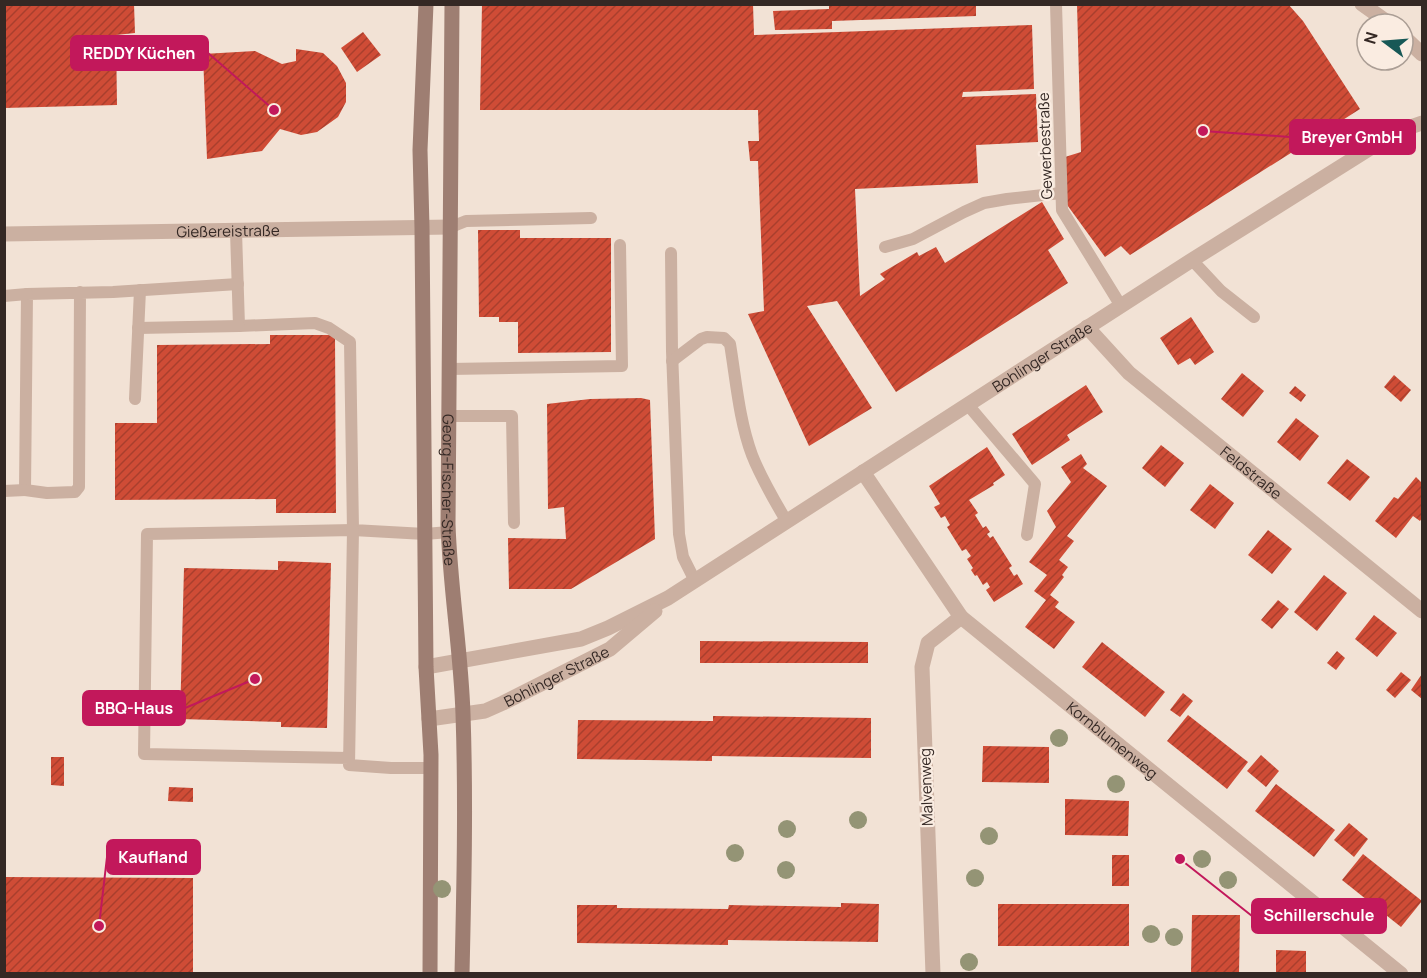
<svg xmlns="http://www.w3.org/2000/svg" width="1427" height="978" viewBox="0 0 1427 978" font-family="Manrope,sans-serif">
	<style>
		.building { fill: url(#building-hatch) }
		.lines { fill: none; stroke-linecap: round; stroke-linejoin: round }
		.service { stroke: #cbb0a1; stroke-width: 12 }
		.minor { stroke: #cbb0a1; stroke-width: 15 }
		.tertiary { stroke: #cbb0a1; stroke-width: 15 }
		.secondary { stroke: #9e7e72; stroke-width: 15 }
		.tree { fill: #949475 }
		.labels { text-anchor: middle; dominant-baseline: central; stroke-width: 4.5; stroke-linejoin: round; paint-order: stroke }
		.street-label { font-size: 15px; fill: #342824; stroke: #faece1 }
		.leader { fill: none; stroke: #c2185b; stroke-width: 2 }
		.callout-dot { fill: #c2185b; stroke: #faece1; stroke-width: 2 }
		.callout { fill: #c2185b; stroke: #c2185b; stroke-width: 2 }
		.callout-label { font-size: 16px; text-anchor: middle; font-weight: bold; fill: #fff }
	</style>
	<defs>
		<pattern id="building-hatch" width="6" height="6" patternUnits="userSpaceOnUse" patternTransform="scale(1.5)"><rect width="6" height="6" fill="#cf4c36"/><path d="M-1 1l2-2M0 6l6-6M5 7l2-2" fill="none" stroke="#a93f2d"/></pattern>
	</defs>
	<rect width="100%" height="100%" fill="#f2e2d5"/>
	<g class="building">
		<polygon points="4,4 134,4 135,33 116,35 117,105 4,108"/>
		<polygon points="482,4 753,4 754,35 1032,25 1034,89 963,92 962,97 1036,94 1038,142 976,145 978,183 855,189 860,296 885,279 880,274 917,252 919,256 936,247 945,263 1042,202 1064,239 1048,250 1068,283 896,392 837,301 807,306 872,408 809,446 748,314 764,311 758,161 750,161 748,141 759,141 758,110 480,110"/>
		<polygon points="829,4 976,4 976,16 832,21 832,29 775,30 773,11 829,9"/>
		<polygon points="1077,4 1288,4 1303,21 1360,109 1130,255 1121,246 1105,257 1065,202 1065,157 1081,152"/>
		<polygon points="363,32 381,55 357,72 341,48"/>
		<polygon points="296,49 323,53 337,66 346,83 346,102 338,117 317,132 301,135 280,129 262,151 207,159 203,54 255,51 282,64 296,61"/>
		<polygon points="478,230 520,230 520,238 611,238 611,352 518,353 518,322 499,322 499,317 479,317"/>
		<polygon points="1191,317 1214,352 1195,365 1190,358 1178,365 1160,338"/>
		<polygon points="270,335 335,335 336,513 276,513 276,499 115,500 115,423 157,423 157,345 270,344"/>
		<polygon points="1242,373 1264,391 1243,417 1221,399"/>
		<polygon points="1394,375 1411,390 1401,402 1384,387"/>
		<polygon points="1086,385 1103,412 1067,435 1070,440 1032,465 1012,434"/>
		<polygon points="1295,386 1306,395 1301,402 1289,393"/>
		<polygon points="641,398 650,400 655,539 571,589 509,589 508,538 566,539 564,507 548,509 547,404 590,399"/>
		<polygon points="1296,418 1319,436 1300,461 1277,442"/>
		<polygon points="1161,445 1184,463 1165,487 1142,468"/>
		<polygon points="987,447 1005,475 993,483 994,485 969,500 978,513 975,515 983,528 986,526 990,532 987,534 990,538 993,536 1012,566 1009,568 1014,576 1017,574 1023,584 994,602 986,590 990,587 987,582 983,585 977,575 975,576 971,570 973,568 967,559 971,556 966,549 962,551 947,527 950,525 945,516 941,518 934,507 940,504 929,486"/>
		<polygon points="1081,454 1087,464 1083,468 1107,486 1067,536 1074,541 1059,560 1068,567 1062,575 1064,577 1050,595 1059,602 1055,607 1075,622 1054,649 1025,627 1046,600 1034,591 1047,575 1029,562 1056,527 1047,511 1071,482 1061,467"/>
		<polygon points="1347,459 1370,477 1350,501 1327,483"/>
		<polygon points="1416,477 1422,483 1422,518 1420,521 1413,516 1396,538 1375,521 1394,497 1398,499"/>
		<polygon points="1210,484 1234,503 1215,529 1190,510"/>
		<polygon points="1268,530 1292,549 1272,574 1248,555"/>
		<polygon points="278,561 331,563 327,728 281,727 281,722 180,719 184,568 278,570"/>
		<polygon points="1324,575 1347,593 1317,631 1294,612"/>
		<polygon points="1278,600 1289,609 1272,629 1261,620"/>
		<polygon points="1374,615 1397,633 1377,657 1355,639"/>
		<polygon points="700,641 868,642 868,663 700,663"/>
		<polygon points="1102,642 1165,692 1145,717 1082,667"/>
		<polygon points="1337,651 1345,658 1336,670 1327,663"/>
		<polygon points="1401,672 1411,680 1395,698 1386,690"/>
		<polygon points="1422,674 1422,699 1411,690"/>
		<polygon points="1183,693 1193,701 1180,717 1170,710"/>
		<polygon points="1188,715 1248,762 1227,789 1167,741"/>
		<polygon points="713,716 871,718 871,758 712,756 712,761 577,759 578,720 713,721"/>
		<polygon points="983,746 1049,747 1049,783 982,782"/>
		<polygon points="1261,755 1279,771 1266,787 1247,771"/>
		<polygon points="51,757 64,757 64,786 51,785"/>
		<polygon points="1276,784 1335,830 1314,857 1255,811"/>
		<polygon points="169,787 193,788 193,802 168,801"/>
		<polygon points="1065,799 1129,801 1128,836 1065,835"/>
		<polygon points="1349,823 1368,839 1354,857 1334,840"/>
		<polygon points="1363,854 1422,901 1401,927 1342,880"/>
		<rect x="1112" y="855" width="17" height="31"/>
		<polygon points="4,877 193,878 193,974 4,974"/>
		<polygon points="841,903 879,904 878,942 728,940 728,945 577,943 577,905 617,905 617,908 728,909 729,905 841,907"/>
		<rect x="998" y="904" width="131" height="42"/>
		<polygon points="1192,915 1240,915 1239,974 1191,974"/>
		<polygon points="1276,950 1306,951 1306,974 1276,974"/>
	</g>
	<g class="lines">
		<g class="service">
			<polyline points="1056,4 1062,210 1121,306"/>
			<polyline points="451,227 466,221 591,218"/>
			<polyline points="236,231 239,326 315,323 329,328 350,342 353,530 425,534 449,532"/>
			<polyline points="885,247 913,239 964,212 984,203 1007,199 1061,193"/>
			<polyline points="671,253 672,351 679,534 683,557 695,581"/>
			<polyline points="1192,260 1221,291 1254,317"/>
			<polyline points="80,292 79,487 75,492 47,493 25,490 27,294 113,292 238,284"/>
			<polyline points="4,296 27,294"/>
			<polyline points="138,328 239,326"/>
			<path d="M 672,361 L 701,339 L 707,337 L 724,338 L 730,344 C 736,380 739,420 752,455 C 761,478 774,500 787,522"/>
			<polyline points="449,369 622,366 620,245"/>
			<polyline points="135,399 140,290"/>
			<polyline points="968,405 1035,484 1027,535"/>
			<polyline points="449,416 512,416 514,523"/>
			<polyline points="4,491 25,490"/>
			<polyline points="349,758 144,754 147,534 353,530 349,765 391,768 431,768"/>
		</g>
		<g class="minor">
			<path id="s1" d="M 4,234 L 451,227"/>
			<path id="s2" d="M 1087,327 L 1129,373 L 1422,611"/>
			<path id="s3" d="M 863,472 L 961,617 L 1401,974"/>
			<polyline points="933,974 922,667 928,643 961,617"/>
		</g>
		<g class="tertiary">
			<polyline points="1362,4 1390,24"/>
			<polyline points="1403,36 1422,54"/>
			<path id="s4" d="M 426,667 L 581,639 L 608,628 L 668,598 L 1192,260 L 1396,132 L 1422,123"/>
			<path id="s5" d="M 429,719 L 485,711 L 503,703 L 610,649 L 655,611"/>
		</g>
		<g class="secondary">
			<polyline points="426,4 420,150 422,228 426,667 431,755 430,974"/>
			<path id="s6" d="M 452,4 L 448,524 C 450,588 461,651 463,714 C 466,801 464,887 462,974"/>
		</g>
	</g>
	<g class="tree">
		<circle cx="1059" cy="738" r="9"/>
		<circle cx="1116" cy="784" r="9"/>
		<circle cx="858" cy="820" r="9"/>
		<circle cx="787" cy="829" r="9"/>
		<circle cx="989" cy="836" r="9"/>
		<circle cx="735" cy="853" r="9"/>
		<circle cx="1202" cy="859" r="9"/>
		<circle cx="786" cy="870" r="9"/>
		<circle cx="975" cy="878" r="9"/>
		<circle cx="1228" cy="880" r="9"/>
		<circle cx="442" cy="889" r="9"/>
		<circle cx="1151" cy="934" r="9"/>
		<circle cx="1174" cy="937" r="9"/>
		<circle cx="969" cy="962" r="9"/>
	</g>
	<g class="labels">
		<g class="street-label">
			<text transform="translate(1045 146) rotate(-92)">Gewerbestraße</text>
			<text stroke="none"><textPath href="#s1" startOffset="224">Gießereistraße</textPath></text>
			<text stroke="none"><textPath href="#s4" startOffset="699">Bohlinger Straße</textPath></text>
			<text stroke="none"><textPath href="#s2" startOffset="220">Feldstraße</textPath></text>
			<text stroke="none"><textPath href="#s6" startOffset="486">Georg-Fischer-Straße</textPath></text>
			<text stroke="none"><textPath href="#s5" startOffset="136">Bohlinger Straße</textPath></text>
			<text stroke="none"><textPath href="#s3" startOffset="370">Kornblumenweg</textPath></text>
			<text transform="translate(926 787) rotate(-92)">Malvenweg</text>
		</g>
	</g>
	<path class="leader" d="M274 110L208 53M1203 131L1290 137M255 679L185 708M99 926L107 857M1180 859L1252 916"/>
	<g class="callout-dot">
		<circle cx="274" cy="110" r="6"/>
		<circle cx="1203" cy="131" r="6"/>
		<circle cx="255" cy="679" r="6"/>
		<circle cx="99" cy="926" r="6"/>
		<circle cx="1180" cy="859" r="6"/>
	</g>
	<g class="callout">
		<rect x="71" y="36" width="137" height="34" rx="6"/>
		<rect x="1290" y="120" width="125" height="34" rx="6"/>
		<rect x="83" y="691" width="102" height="34" rx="6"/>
		<rect x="107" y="840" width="93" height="34" rx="6"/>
		<rect x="1252" y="899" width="134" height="34" rx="6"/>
	</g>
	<g class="callout-label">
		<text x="139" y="59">REDDY Küchen</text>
		<text x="1352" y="143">Breyer GmbH</text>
		<text x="134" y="714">BBQ-Haus</text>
		<text x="153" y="863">Kaufland</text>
		<text x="1319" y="921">Schillerschule</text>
	</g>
	<rect width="1427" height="978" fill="none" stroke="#342824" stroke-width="12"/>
	<g transform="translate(1385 42) rotate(286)"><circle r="28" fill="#faece1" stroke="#ab9e95" stroke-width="1.5"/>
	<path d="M0-4.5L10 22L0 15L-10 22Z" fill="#175856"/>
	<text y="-9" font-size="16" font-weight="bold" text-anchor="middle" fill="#342824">N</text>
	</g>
</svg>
